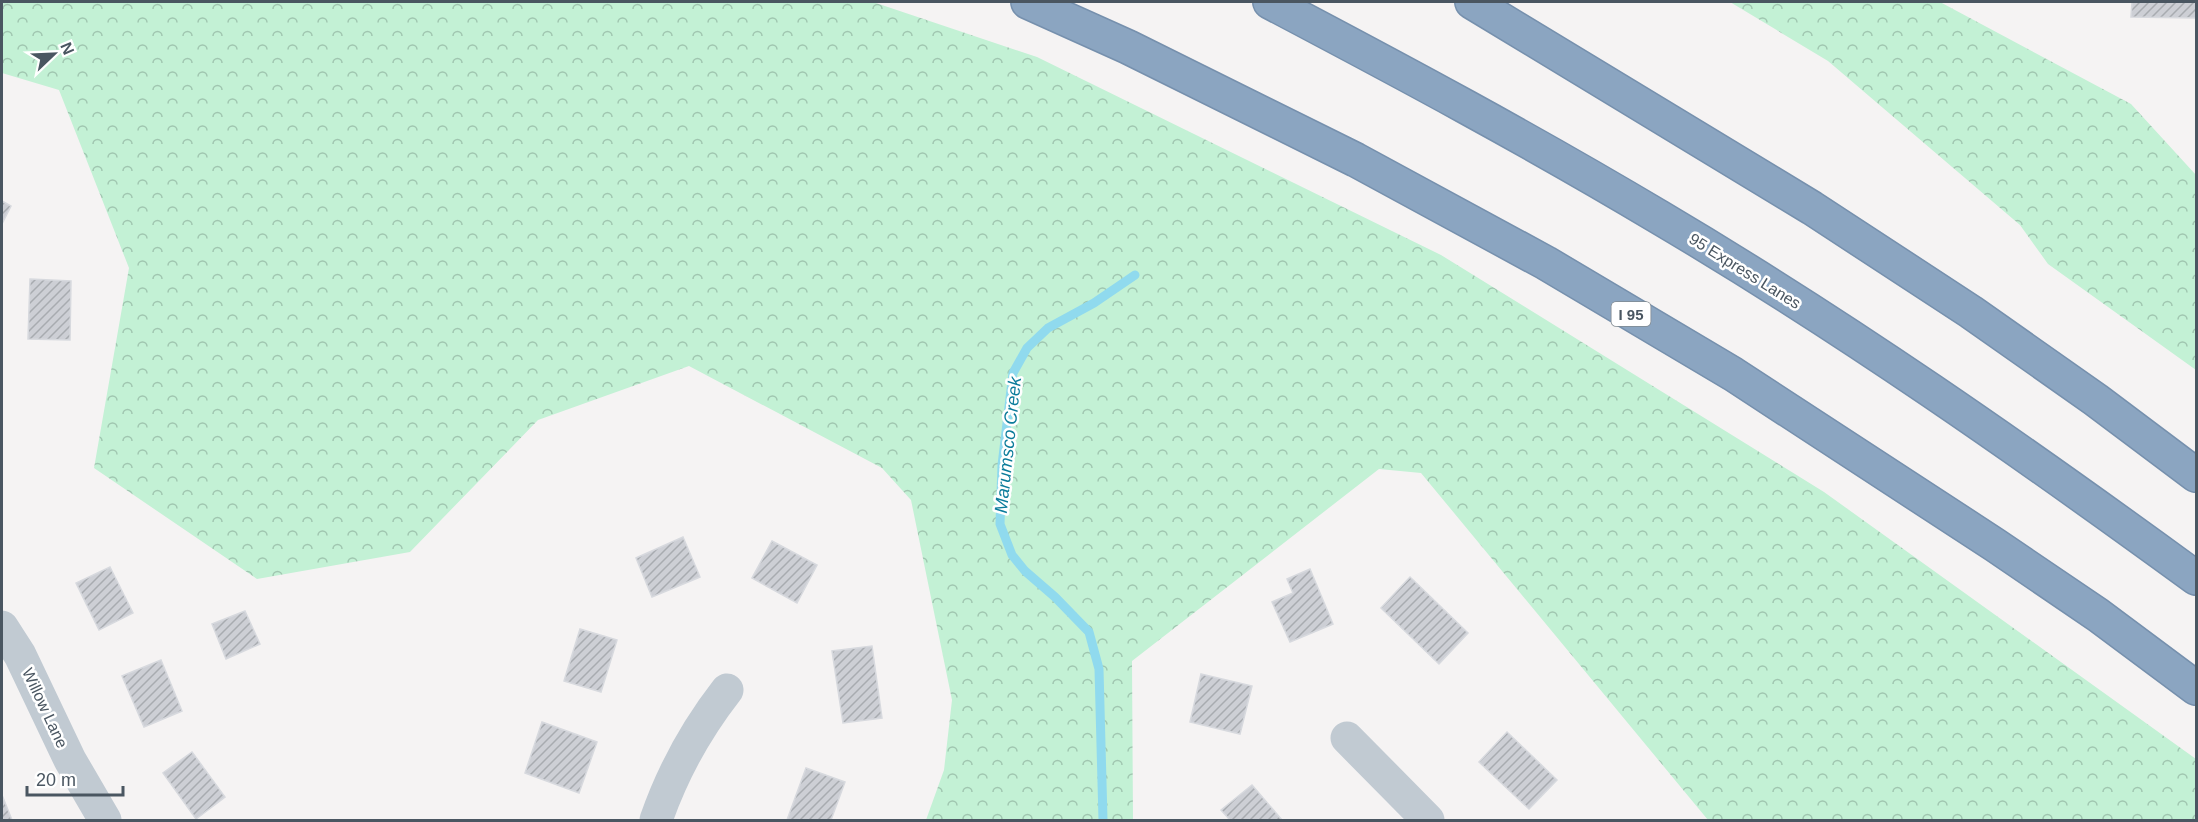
<svg xmlns="http://www.w3.org/2000/svg" width="2198" height="822" viewBox="0 0 2198 822" font-family="Helvetica,sans-serif">
	<style>
		.forest { fill: url(#forest-crowns) }
		.lines { fill: none; stroke-linecap: round; stroke-linejoin: round }
		.stream { stroke: #90daee; stroke-width: 9 }
		.building { fill: url(#building-hatch); stroke: #d7d9de; stroke-width: 1.5 }
		.highway-casing { stroke: #7690ad; stroke-width: 36 }
		.street { stroke: #c1cad2; stroke-width: 33 }
		.highway { stroke: #8ba5c1; stroke-width: 33 }
		.labels { text-anchor: middle; dominant-baseline: central; stroke-width: 5; stroke-linejoin: round; paint-order: stroke }
		.shield { fill: #fff; stroke: #808990; stroke-width: 1.5 }
		.shield-label { font-size: 15px; font-weight: bold; fill: #4a5661 }
		.street-label { font-size: 16px; fill: #4a5661; stroke: #fff }
		.water-label { font-size: 18px; font-style: italic; fill: #0c7c9b; stroke: #fff }
	</style>
	<defs>
		<pattern id="forest-crowns" width="20" height="18" patternUnits="userSpaceOnUse" patternTransform="scale(1.5)"><rect width="20" height="18" fill="#c3f1d5"/><path d="M2 6a3 3 0 1 1 6 0M12 15a3 3 0 1 1 6 0" fill="none" stroke="#a0c6b0"/></pattern>
		<pattern id="building-hatch" width="6" height="6" patternUnits="userSpaceOnUse" patternTransform="scale(1.5)"><rect width="6" height="6" fill="#cdcfd5"/><path d="M-1 1l2-2M0 6l6-6M5 7l2-2" fill="none" stroke="#a8abb0"/></pattern>
	</defs>
	<rect width="100%" height="100%" fill="#f5f3f3"/>
	<g class="forest">
		<polygon points="2,2 873,2 1037,57 1441,255 1824,492 2196,759 2196,820 1708,820 1421,473 1379,469 1132,661 1133,820 926,820 944,770 952,700 911,500 882,468 689,366 538,420 410,552 257,579 94,468 129,268 59,90 2,73"/>
		<polygon points="1730,2 1940,2 2131,104 2196,175 2196,370 2048,264 2020,225 1828,61"/>
	</g>
	<g class="lines">
		<polyline class="stream" points="1103,820 1099,669 1089,632 1055,597 1025,571 1012,555 1000,524 1002,465 1013,373 1027,348 1048,328 1094,303 1135,275"/>
	</g>
	<g class="building">
		<polygon points="2132,2 2196,2 2196,18 2131,17"/>
		<polygon points="2,201 11,206 2,224"/>
		<polygon points="30,279 71,281 70,340 28,339"/>
		<polygon points="683,537 700,577 652,597 636,558"/>
		<polygon points="772,541 817,565 797,603 752,578"/>
		<polygon points="110,567 133,613 99,630 76,583"/>
		<polygon points="1310,569 1333,624 1290,642 1272,602 1293,593 1287,579"/>
		<polygon points="1410,577 1468,633 1439,664 1381,608"/>
		<polygon points="245,611 260,644 226,659 212,624"/>
		<polygon points="580,629 617,640 601,692 564,681"/>
		<polygon points="872,646 882,718 843,723 832,651"/>
		<polygon points="161,660 182,711 144,727 122,676"/>
		<polygon points="1201,674 1252,686 1240,734 1190,722"/>
		<polygon points="542,722 597,742 579,793 525,773"/>
		<polygon points="1507,732 1557,780 1529,809 1479,762"/>
		<polygon points="192,752 225,797 196,819 163,773"/>
		<polygon points="806,768 845,782 831,820 787,820"/>
		<polygon points="1252,785 1282,820 1230,820 1221,810"/>
		<polygon points="2,795 12,820 2,820"/>
	</g>
	<g class="lines">
		<defs>
			<g id="highway">
				<polyline points="1028,2 1128,47 1356,160 1546,263 1733,374 1995,545 2098,615 2196,688"/>
				<path d="M 1270,2 C 1401,71 1532,141 1659,217 C 1845,327 2022,451 2196,578"/>
				<polyline points="1472,2 1812,208 1971,312 2096,400 2196,475"/>
			</g>
		</defs>
		<use href="#highway" class="highway-casing"/>
		<g class="street">
			<polyline points="2,627 20,655 70,760 105,820"/>
			<polyline points="1347,738 1428,820"/>
			<path d="M 656,820 C 673,771 695,731 727,690"/>
		</g>
		<use href="#highway" class="highway"/>
	</g>
	<g class="labels">
		<rect class="shield" x="1611.5" y="302" width="39" height="24" rx="4.5"/>
		<g class="shield-label">
			<text x="1631" y="314">I 95</text>
		</g>
		<g class="street-label">
			<text transform="translate(1745 271) rotate(32)">95 Express Lanes</text>
			<text transform="translate(45 708) rotate(65)">Willow Lane</text>
		</g>
		<g class="water-label">
			<text transform="translate(1008 445) rotate(-84)">Marumsco Creek</text>
		</g>
	</g>
	<rect width="2198" height="822" fill="none" stroke="#4a5661" stroke-width="6"/>
	<g transform="translate(54 54) rotate(67)" stroke="#ffffff" stroke-width="4.5" paint-order="stroke">
	<path d="M0-4.5L10 22L0 15L-10 22Z" fill="#4a5661"/>
	<text y="-9" font-size="16" font-weight="bold" text-anchor="middle" fill="#4a5661">N</text>
	</g>
	<path d="M27 786v9h96v-9" fill="none" stroke="#4a5661" stroke-width="3"/>
	<text x="36" y="786" font-size="18" fill="#4a5661" stroke="#ffffff" stroke-width="4.5" paint-order="stroke">20 m</text>
</svg>
